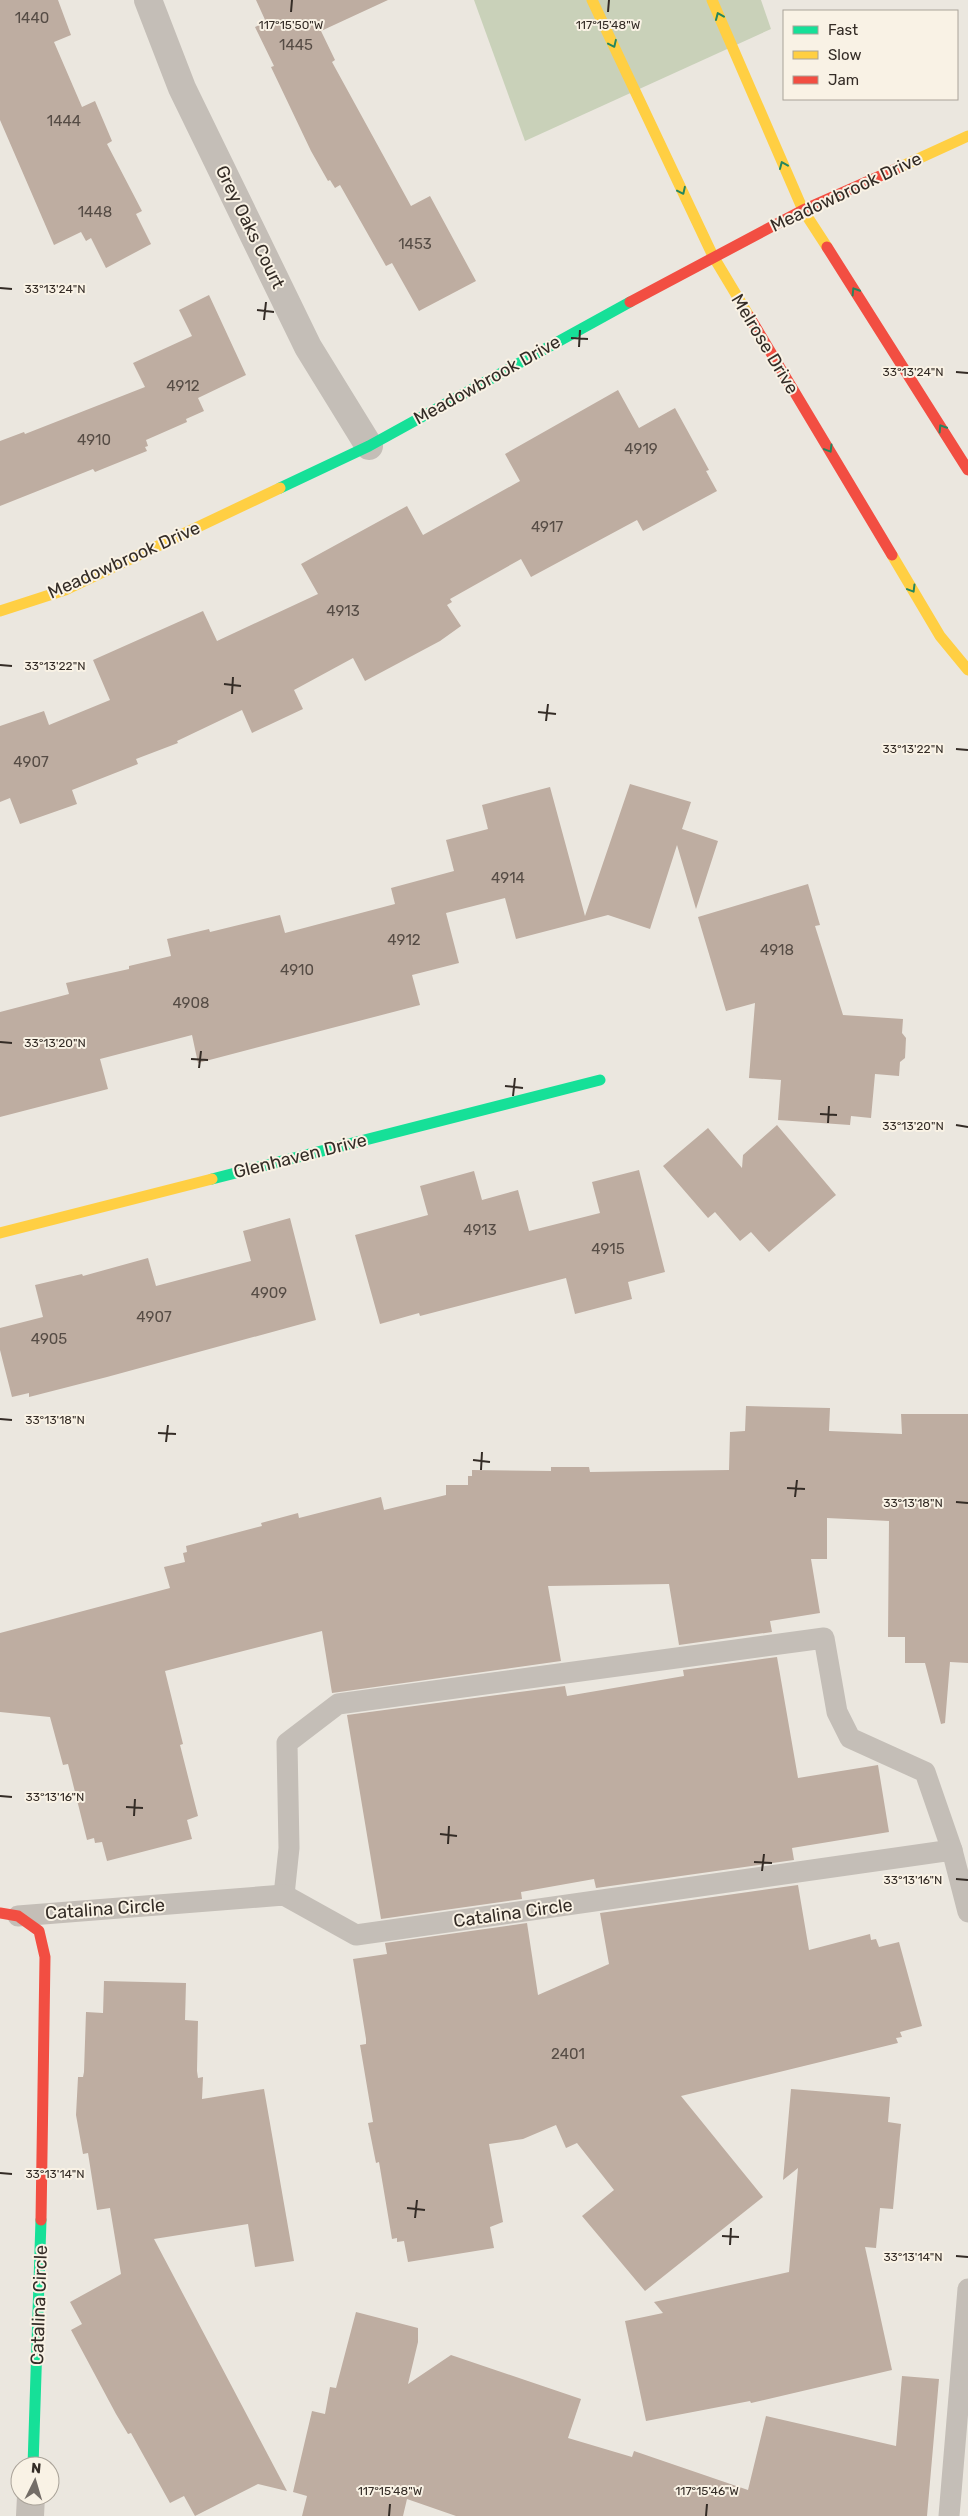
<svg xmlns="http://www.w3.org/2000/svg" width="968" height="2516" viewBox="0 0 968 2516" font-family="Rubik,sans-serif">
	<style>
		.green { fill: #c9d1b9 }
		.building { fill: #beada1 }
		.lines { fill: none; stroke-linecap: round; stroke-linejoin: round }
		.lane { stroke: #c4beb7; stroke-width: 21 }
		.street { stroke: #c4beb7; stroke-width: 28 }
		.fast { stroke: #16e098; stroke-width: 11 }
		.slow { stroke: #ffcf43; stroke-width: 11 }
		.jam { stroke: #f24e42; stroke-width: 11 }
		.oneway { stroke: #25865f }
		.ticks { fill: none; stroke: #342c26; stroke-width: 2 }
		.labels { text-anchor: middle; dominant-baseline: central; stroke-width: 4; stroke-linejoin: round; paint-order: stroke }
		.number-label { font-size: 15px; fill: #564c45 }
		.street-label { font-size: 18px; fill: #342c26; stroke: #f9f2e5 }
		.ticks-label { font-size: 12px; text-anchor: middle; fill: #342c26; stroke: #f9f2e5; stroke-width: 4; stroke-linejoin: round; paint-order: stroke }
	</style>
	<rect width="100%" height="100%" fill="#ebe7df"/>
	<polygon class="green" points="474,0 761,0 771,29 525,141"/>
	<g class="building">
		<polygon points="0,0 58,0 71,35 54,42 82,107 95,101 112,141 107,144 142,211 136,214 151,244 106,268 91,238 86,241 81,232 54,245 0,120"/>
		<polygon points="256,0 388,0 321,31 335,60 332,62 411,206 430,196 476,281 419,311 392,263 386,266 340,185 335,188 330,180 328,181 311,151 271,67 274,66 255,27 266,22"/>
		<polygon points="209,295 246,375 198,398 204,411 186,419 187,422 146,440 148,446 145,447 147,451 95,472 93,469 0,506 0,441 24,432 25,434 145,387 133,363 192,336 179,310"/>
		<polygon points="618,390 639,428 675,408 709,470 706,471 717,491 643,531 637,520 531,577 521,559 450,599 452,602 447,605 461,626 440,641 365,681 353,658 294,690 303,709 252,733 242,710 177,741 178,743 136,759 138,764 72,790 77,804 20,824 10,798 0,802 0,726 44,711 49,725 110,700 93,660 203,611 217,641 318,594 301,564 407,506 423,535 520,481 505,454"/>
		<polygon points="630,784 691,802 682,829 718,841 696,909 677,845 650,929 608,915 516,939 505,898 446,913 459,963 412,975 420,1005 198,1063 192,1035 100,1059 108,1089 0,1117 0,1012 69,994 66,983 129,969 129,966 171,956 167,939 209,929 210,932 280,915 285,933 395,904 391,888 454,871 446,840 488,829 482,805 550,787 585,916"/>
		<polygon points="808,884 820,925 815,926 843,1015 903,1019 902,1033 906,1038 905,1058 900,1062 899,1076 875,1074 871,1118 851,1116 850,1125 778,1120 781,1080 749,1078 755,1003 726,1011 698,917"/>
		<polygon points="777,1125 836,1195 769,1252 751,1232 740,1241 715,1212 708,1218 663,1166 708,1128 742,1168 743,1155"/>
		<polygon points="639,1170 665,1272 628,1282 632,1299 575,1314 566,1278 420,1316 419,1313 380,1324 355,1235 428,1215 420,1186 474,1171 482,1200 518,1190 529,1231 600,1213 592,1182"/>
		<polygon points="290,1218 316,1320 107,1377 29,1397 29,1393 12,1397 0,1350 0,1328 43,1317 35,1285 82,1274 83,1276 148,1258 156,1286 251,1261 243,1231"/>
		<polygon points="746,1406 830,1408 829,1431 902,1434 901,1414 968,1414 968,1663 950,1662 945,1723 941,1724 925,1663 905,1663 905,1637 888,1637 889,1521 827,1518 827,1559 811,1559 820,1613 770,1621 772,1632 679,1645 669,1584 548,1586 561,1661 332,1693 322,1631 165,1671 183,1744 180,1745 198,1816 187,1820 192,1839 107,1861 102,1842 95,1843 94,1838 87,1840 68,1764 63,1765 50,1717 0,1712 0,1633 170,1588 164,1567 185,1562 183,1553 187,1552 186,1546 262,1526 261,1523 298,1513 299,1518 381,1497 384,1510 446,1495 446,1485 468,1485 468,1476 472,1476 472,1470 551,1471 551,1467 589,1467 590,1472 729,1470 730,1432 745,1431"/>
		<polygon points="777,1657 798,1778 878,1765 889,1832 792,1848 794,1860 596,1888 594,1879 521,1892 522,1899 381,1919 347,1715 565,1686 567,1696 684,1676 683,1670"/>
		<polygon points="798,1885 809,1950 870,1934 871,1940 876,1939 879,1947 899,1942 922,2026 900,2032 902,2037 896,2038 898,2043 681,2096 763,2197 645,2291 582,2216 614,2190 577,2143 566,2148 556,2125 523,2139 489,2144 503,2222 490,2227 494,2248 408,2262 404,2241 397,2242 397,2238 392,2239 379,2162 376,2163 368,2123 373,2122 360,2045 366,2044 366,2039 353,1959 387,1954 385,1943 527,1923 538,1995 609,1964 600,1913"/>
		<polygon points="104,1981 186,1983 185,2020 198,2021 197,2071 198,2078 203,2077 202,2099 264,2089 294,2261 255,2267 248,2224 154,2239 287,2491 258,2484 195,2516 184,2496 170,2503 131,2433 128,2434 116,2414 71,2330 82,2324 70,2302 121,2274 110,2208 97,2210 88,2153 83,2154 76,2115 78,2077 83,2077 84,2072 86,2012 103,2013"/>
		<polygon points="791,2089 890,2097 888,2122 901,2124 893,2209 880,2208 876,2248 865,2247 892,2370 751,2403 750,2401 646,2421 625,2321 663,2313 654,2302 789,2272 798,2168 783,2180"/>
		<polygon points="356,2312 418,2328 418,2342 408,2384 451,2355 581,2399 568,2438 632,2457 634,2451 748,2490 766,2416 896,2446 902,2376 939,2379 927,2516 456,2516 407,2499 403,2516 302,2516 307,2496 293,2492 312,2411 325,2414 330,2387 336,2388"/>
	</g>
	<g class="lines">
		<g class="lane">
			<polyline points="284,1895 289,1848 287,1743 338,1704 824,1638 837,1712 850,1738 925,1772 952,1850"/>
			<polyline points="18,1916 284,1895 356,1935 952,1850 968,1912"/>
			<polyline points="949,2516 968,2289"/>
		</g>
		<g class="street">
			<polyline points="148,0 182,88 308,347 369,446"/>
			<polyline points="30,2516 31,2496"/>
		</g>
		<g class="fast">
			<polyline points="280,488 369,446 630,302"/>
			<polyline points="212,1179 600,1080"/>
			<polyline points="33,2466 41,2220"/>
		</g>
		<g class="slow">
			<polyline points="592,0 713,256 749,316"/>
			<polyline points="712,0 803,210 827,247"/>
			<polyline points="898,168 968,136"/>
			<polyline points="892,555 940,636 968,670"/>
			<polyline points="0,611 65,590 280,488"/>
			<polyline points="0,1233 212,1179"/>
		</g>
		<g class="jam">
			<polyline points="827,247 968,470"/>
			<polyline points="630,302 803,210 898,168"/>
			<polyline points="749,316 892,555"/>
			<polyline points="0,1913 18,1916 39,1931 45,1957 41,2220"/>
		</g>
	</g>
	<defs><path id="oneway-chevron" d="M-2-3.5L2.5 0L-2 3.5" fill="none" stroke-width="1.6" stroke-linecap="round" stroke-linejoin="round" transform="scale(1.25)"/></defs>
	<g class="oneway">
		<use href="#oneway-chevron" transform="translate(719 16) rotate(-113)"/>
		<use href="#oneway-chevron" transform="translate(613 44) rotate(65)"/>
		<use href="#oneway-chevron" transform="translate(783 165) rotate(-113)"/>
		<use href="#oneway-chevron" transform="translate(682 191) rotate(65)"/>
		<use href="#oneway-chevron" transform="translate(855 291) rotate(-122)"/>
		<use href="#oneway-chevron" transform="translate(942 428) rotate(-122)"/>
		<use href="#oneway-chevron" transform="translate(829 449) rotate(59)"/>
		<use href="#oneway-chevron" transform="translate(912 589) rotate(59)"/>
	</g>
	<path class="ticks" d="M 291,12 L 292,0M 608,12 L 609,0M 0,288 L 12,289M 257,310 L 274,312M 264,320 L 266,302M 571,338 L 588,339M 579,347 L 580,330M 956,372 L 968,373M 0,665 L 12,666M 224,684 L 241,686M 232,694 L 233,677M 538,712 L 556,714M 546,721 L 548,704M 956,749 L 968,750M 0,1042 L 12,1043M 191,1059 L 208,1060M 199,1068 L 201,1051M 505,1086 L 523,1088M 513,1096 L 515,1078M 820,1114 L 837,1115M 828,1123 L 829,1106M 956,1125 L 968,1127M 0,1419 L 12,1420M 158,1433 L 176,1434M 166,1442 L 168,1425M 473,1460 L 490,1462M 481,1470 L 482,1452M 787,1488 L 805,1489M 795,1497 L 797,1480M 956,1502 L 968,1503M 0,1796 L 12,1797M 126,1807 L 143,1808M 134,1816 L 135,1799M 440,1834 L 457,1836M 448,1844 L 449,1826M 754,1862 L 772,1863M 762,1871 L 764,1854M 956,1879 L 968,1880M 0,2173 L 12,2174M 407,2208 L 425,2210M 415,2218 L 417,2200M 722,2236 L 739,2237M 730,2245 L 731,2228M 956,2256 L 968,2257M 389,2516 L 390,2504M 706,2516 L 707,2504"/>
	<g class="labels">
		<g class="number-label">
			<text x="32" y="18">1440</text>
			<text x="296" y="45">1445</text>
			<text x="64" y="121">1444</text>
			<text x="95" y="212">1448</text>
			<text x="415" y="244">1453</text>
			<text x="183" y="386">4912</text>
			<text x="94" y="440">4910</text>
			<text x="641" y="449">4919</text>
			<text x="547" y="527">4917</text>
			<text x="343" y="611">4913</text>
			<text x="31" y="762">4907</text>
			<text x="508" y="878">4914</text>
			<text x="404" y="940">4912</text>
			<text x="777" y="950">4918</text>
			<text x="297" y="970">4910</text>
			<text x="191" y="1003">4908</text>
			<text x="480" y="1230">4913</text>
			<text x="608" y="1249">4915</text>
			<text x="269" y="1293">4909</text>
			<text x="154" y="1317">4907</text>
			<text x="49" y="1339">4905</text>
			<text x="568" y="2054">2401</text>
		</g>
		<g class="street-label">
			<text transform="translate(846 192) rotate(-25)">Meadowbrook Drive</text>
			<text transform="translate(250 227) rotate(64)">Grey Oaks Court</text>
			<text transform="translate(765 344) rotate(59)">Melrose Drive</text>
			<text transform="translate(487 380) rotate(-29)">Meadowbrook Drive</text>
			<text transform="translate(124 560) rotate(-24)">Meadowbrook Drive</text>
			<text transform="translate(300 1156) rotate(-14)">Glenhaven Drive</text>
			<text transform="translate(105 1909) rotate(-4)">Catalina Circle</text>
			<text transform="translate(513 1913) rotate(-8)">Catalina Circle</text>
			<text transform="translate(39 2305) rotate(-88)">Catalina Circle</text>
		</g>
	</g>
	<g class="ticks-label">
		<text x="291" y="29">117°15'50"W</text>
		<text x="608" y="29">117°15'48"W</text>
		<text x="55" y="293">33°13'24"N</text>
		<text x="913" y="376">33°13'24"N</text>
		<text x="55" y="670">33°13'22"N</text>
		<text x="913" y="753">33°13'22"N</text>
		<text x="55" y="1047">33°13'20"N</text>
		<text x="913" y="1130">33°13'20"N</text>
		<text x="55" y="1424">33°13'18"N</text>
		<text x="913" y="1507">33°13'18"N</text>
		<text x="55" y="1801">33°13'16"N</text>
		<text x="913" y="1884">33°13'16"N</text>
		<text x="55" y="2178">33°13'14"N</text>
		<text x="913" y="2261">33°13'14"N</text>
		<text x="390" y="2495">117°15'48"W</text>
		<text x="707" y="2495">117°15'46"W</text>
	</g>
	<rect x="783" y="10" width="175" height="90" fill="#f9f2e5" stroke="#aaa399"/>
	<rect x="793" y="26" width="25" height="8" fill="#16e098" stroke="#aaa399"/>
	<text x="828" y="35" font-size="15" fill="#342c26">Fast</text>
	<rect x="793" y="51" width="25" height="8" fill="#ffcf43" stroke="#aaa399"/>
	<text x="828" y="60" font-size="15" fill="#342c26">Slow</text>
	<rect x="793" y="76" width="25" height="8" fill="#f24e42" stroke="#aaa399"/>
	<text x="828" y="85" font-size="15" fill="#342c26">Jam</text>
	<g transform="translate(35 2481) rotate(5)"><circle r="24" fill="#f9f2e5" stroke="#aaa399"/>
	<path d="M0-4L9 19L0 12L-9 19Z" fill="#746d67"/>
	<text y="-8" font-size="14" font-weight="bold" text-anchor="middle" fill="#342c26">N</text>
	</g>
</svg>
